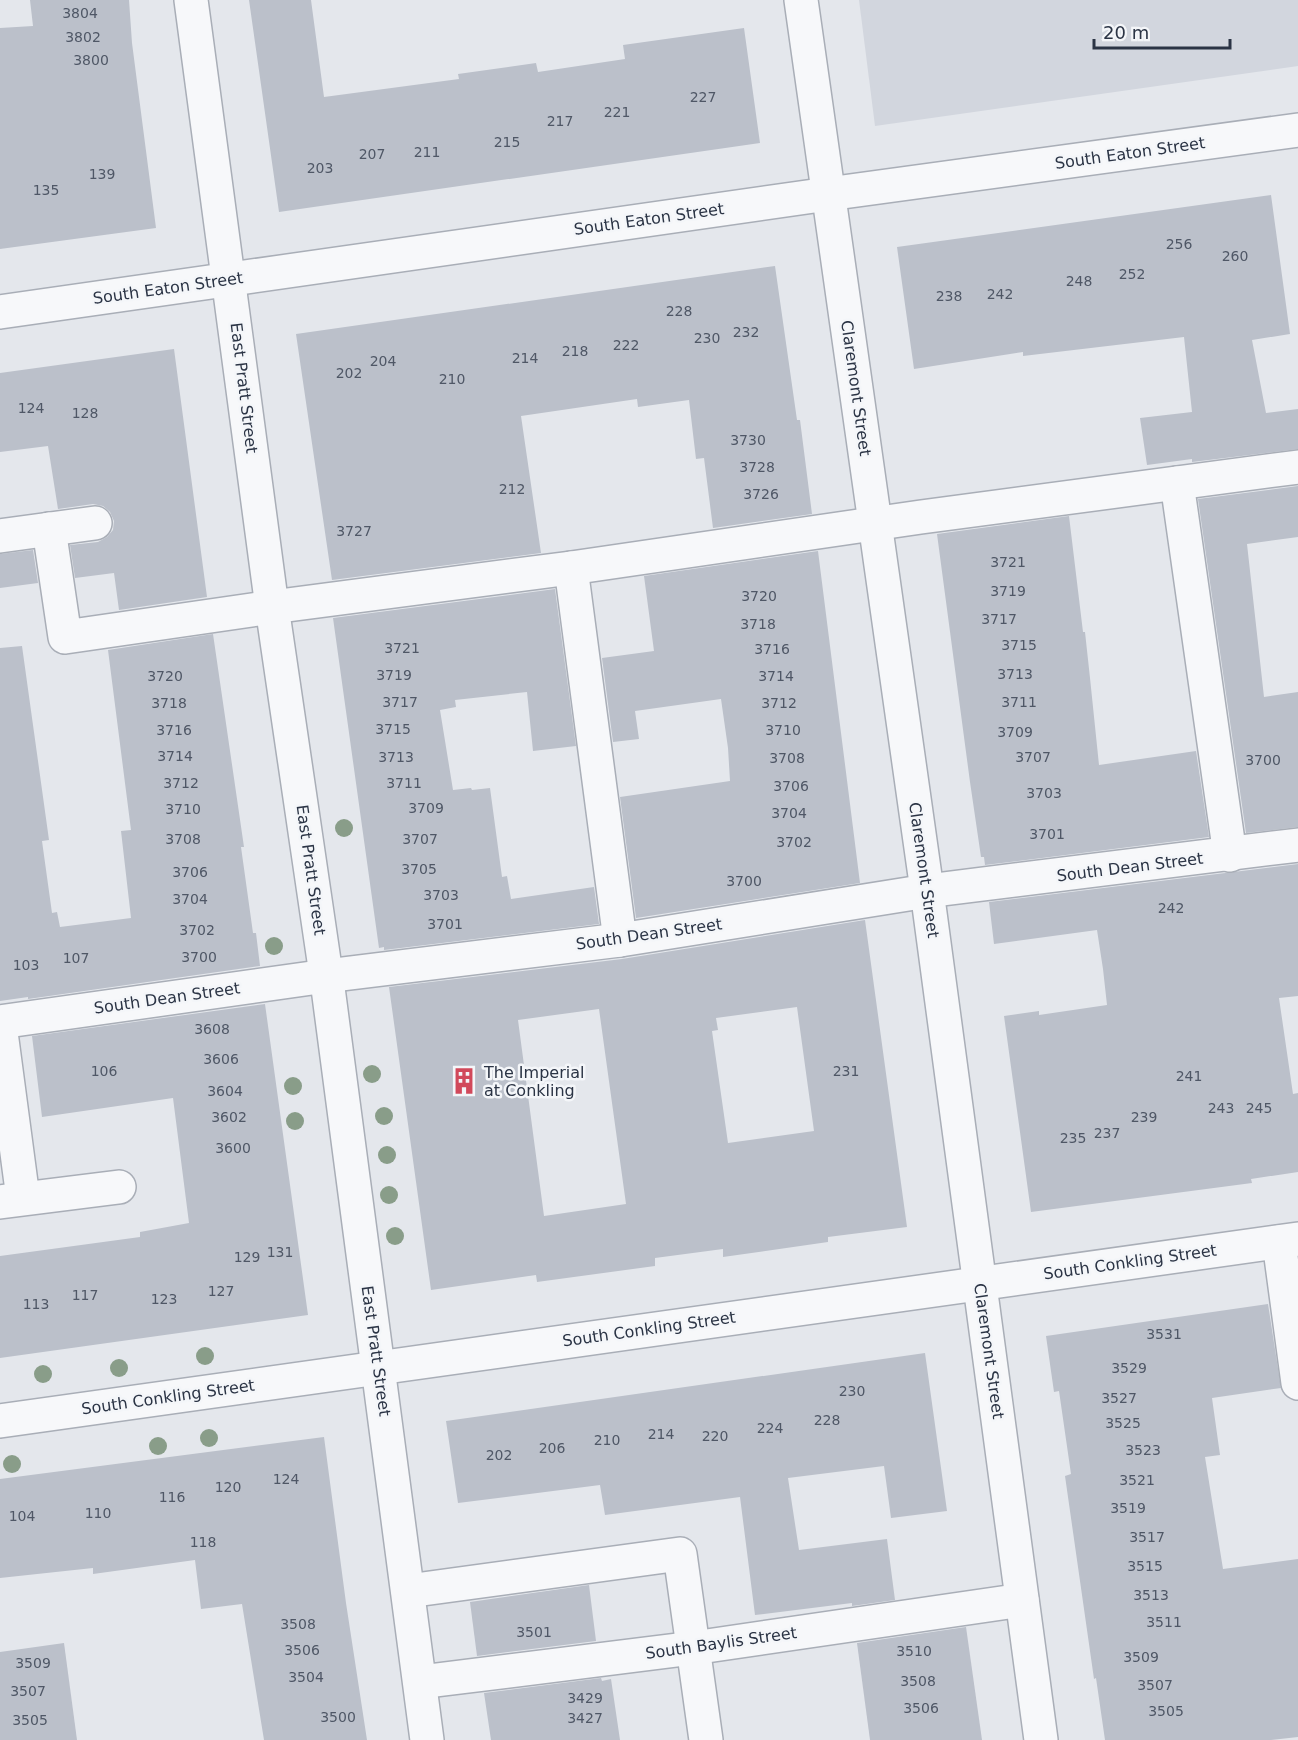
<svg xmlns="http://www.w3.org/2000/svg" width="1298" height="1740" viewBox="0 0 1298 1740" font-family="'DejaVu Sans',sans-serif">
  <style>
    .built { fill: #d2d6de }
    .building { fill: #bbc0ca; fill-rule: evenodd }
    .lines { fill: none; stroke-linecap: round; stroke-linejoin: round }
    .minor-casing { stroke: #a9aeb7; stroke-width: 36 }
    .minor { stroke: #f7f8fa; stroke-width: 33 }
    .tree { fill: #899d89 }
    .labels { text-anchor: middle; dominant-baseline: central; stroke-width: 5; stroke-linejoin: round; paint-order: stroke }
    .number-label { font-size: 14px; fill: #4f5766 }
    .street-label { font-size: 16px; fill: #2b3445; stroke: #f4f6f9 }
    .poi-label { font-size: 16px; fill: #2b3445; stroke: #f4f6f9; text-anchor: start }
  </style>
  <rect width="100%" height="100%" fill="#e4e7ec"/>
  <!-- built -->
  <polygon class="built" points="859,0 1298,0 1298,66 875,126"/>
  <!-- building -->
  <g class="building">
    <polygon points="30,0 129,0 132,43 156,228 0,249 0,28 33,26"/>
    <polygon points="249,0 311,0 324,97 459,79 458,74 536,63 538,72 625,59 623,45 744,28 760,143 279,212"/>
    <polygon points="1271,195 1290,334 1252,340 1266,413 1298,409 1298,449 1192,462 1192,459 1147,465 1140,418 1192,412 1184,337 1023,356 1023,352 914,369 897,247"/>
    <polygon points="775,266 797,420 800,420 812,514 713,528 704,458 696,459 689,400 638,407 637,399 521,416 541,553 332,580 296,334"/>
    <polygon points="174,349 207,597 119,610 114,573 75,578 70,545 98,542 107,537 113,530 114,521 110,512 103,506 93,504 58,509 48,446 0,452 0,373"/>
    <polygon points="1298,486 1298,537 1247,544 1264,697 1298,692 1298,827 1246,833 1198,499"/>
    <polygon points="1069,516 1083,632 1085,632 1090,678 1099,765 1196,751 1209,837 985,865 984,857 981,857 970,782 937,534"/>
    <polygon points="33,550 38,583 0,588 0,554"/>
    <polygon points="818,551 860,883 636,918 620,797 730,781 728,748 721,699 635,711 639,739 613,742 602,658 654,651 644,576"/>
    <polygon points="555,589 576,746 533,751 527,692 455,700 456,707 440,710 453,790 471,788 472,790 490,788 502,877 507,876 511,899 594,887 599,924 384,950 384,947 379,948 333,618"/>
    <polygon points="213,634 244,847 241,847 253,933 256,933 260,966 28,999 28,997 0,1001 0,648 22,646 49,840 42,841 52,913 57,912 60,927 131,918 121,831 131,830 108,650"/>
    <polygon points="1298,864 1298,996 1279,998 1293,1094 1298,1093 1298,1172 1251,1179 1252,1183 1031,1212 1004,1016 1039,1011 1039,1015 1107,1005 1103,969 1097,930 994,944 989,902"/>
    <path d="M865 920 907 1227 828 1237V1242L723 1257V1249L655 1258V1266L537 1282 536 1275 431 1290 389 987 622 959ZM797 1007 814 1131 728 1143 712 1031 718 1030 716 1018ZM599 1009 626 1204 544 1216 518 1020Z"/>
    <polygon points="265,1004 308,1315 0,1358 0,1256 140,1237 140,1232 189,1223 173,1098 42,1117 32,1036"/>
    <polygon points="1268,1304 1281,1388 1212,1398 1220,1455 1205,1457 1223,1569 1298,1559 1298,1737 1271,1740 1105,1740 1096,1678 1094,1679 1065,1476 1071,1474 1059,1391 1054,1392 1046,1336"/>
    <polygon points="925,1353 947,1511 891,1518 884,1466 788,1478 799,1550 887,1539 895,1600 852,1606 852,1603 755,1615 740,1497 605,1515 600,1485 458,1503 446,1421"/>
    <polygon points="324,1437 346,1603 367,1740 264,1740 242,1604 201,1609 195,1560 93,1574 93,1568 0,1578 0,1479"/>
    <polygon points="589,1585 596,1641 477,1656 470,1602"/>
    <polygon points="966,1627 982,1740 870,1740 857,1643"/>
    <polygon points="64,1643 77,1740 0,1740 0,1652"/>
    <polygon points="601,1678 602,1681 611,1679 620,1740 491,1740 484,1693"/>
  </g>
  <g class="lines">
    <defs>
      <g id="minor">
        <polyline points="191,0 272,607 328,988 427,1740"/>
        <polyline points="801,0 925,876 1041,1740"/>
        <polyline points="0,312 828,194 1298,130"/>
        <polyline points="1177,483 1230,855"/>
        <polyline points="49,529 65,637 272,607 571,568 921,517 1298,467"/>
        <polyline points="0,536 95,523"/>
        <polyline points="571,568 620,940"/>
        <polyline points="0,1022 326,976 620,940 927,891 1298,845"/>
        <polyline points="0,1025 23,1198"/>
        <polyline points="0,1202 119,1187"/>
        <polyline points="1279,1242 1298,1383"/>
        <polyline points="0,1421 1298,1239"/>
        <polyline points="408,1591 680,1554 706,1740"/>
        <polyline points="420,1682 693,1648 1022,1600"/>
      </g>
    </defs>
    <!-- minor casing -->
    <use href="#minor" class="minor-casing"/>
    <!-- minor -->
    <use href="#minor" class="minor"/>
  </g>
  <!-- trees -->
  <g class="tree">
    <circle cx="344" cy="828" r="9"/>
    <circle cx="274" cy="946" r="9"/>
    <circle cx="372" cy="1074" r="9"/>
    <circle cx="293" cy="1086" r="9"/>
    <circle cx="384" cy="1116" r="9"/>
    <circle cx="295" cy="1121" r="9"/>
    <circle cx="387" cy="1155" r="9"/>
    <circle cx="389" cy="1195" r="9"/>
    <circle cx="395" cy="1236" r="9"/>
    <circle cx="205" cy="1356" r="9"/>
    <circle cx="119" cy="1368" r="9"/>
    <circle cx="43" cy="1374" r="9"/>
    <circle cx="209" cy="1438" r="9"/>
    <circle cx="158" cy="1446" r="9"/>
    <circle cx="12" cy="1464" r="9"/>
  </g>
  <!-- icons -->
  <defs>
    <symbol id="building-bare" viewBox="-9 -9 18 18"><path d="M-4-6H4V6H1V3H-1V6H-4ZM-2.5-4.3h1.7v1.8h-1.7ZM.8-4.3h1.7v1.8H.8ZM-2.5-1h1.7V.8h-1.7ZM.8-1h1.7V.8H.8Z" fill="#d1495b" stroke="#f4f6f9" stroke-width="2.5" paint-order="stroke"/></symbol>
  </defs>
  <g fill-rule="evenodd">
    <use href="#building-bare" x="445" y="1062" width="38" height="38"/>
  </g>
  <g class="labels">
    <!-- number labels -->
    <g class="number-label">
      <text x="80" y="13">3804</text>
      <text x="83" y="37">3802</text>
      <text x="91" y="60">3800</text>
      <text x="703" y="97">227</text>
      <text x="617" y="112">221</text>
      <text x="560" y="121">217</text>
      <text x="507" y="142">215</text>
      <text x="427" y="152">211</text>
      <text x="372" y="154">207</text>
      <text x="320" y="168">203</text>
      <text x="102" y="174">139</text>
      <text x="46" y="190">135</text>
      <text x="1179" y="244">256</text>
      <text x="1235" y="256">260</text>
      <text x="1132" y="274">252</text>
      <text x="1079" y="281">248</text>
      <text x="1000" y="294">242</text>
      <text x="949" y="296">238</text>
      <text x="679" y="311">228</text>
      <text x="746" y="332">232</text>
      <text x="707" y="338">230</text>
      <text x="626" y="345">222</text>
      <text x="575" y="351">218</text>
      <text x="525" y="358">214</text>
      <text x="383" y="361">204</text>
      <text x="349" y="373">202</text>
      <text x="452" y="379">210</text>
      <text x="31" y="408">124</text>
      <text x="85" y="413">128</text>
      <text x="748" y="440">3730</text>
      <text x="757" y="467">3728</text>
      <text x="512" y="489">212</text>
      <text x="761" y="494">3726</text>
      <text x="354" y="531">3727</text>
      <text x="1008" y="562">3721</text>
      <text x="1008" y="591">3719</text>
      <text x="759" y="596">3720</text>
      <text x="999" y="619">3717</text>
      <text x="758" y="624">3718</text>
      <text x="1019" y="645">3715</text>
      <text x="402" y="648">3721</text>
      <text x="772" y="649">3716</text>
      <text x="1015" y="674">3713</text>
      <text x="394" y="675">3719</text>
      <text x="165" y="676">3720</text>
      <text x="776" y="676">3714</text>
      <text x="400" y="702">3717</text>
      <text x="1019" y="702">3711</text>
      <text x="169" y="703">3718</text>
      <text x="779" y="703">3712</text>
      <text x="393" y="729">3715</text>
      <text x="174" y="730">3716</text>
      <text x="783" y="730">3710</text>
      <text x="1015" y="732">3709</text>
      <text x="175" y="756">3714</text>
      <text x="396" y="757">3713</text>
      <text x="1033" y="757">3707</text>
      <text x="787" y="758">3708</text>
      <text x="1263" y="760">3700</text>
      <text x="181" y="783">3712</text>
      <text x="404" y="783">3711</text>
      <text x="791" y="786">3706</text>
      <text x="1044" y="793">3703</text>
      <text x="426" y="808">3709</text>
      <text x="183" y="809">3710</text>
      <text x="789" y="813">3704</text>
      <text x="1047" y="834">3701</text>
      <text x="183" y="839">3708</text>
      <text x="420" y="839">3707</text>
      <text x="794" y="842">3702</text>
      <text x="419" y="869">3705</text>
      <text x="190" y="872">3706</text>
      <text x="744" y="881">3700</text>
      <text x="441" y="895">3703</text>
      <text x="190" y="899">3704</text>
      <text x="1171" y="908">242</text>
      <text x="445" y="924">3701</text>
      <text x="197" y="930">3702</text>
      <text x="199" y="957">3700</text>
      <text x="76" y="958">107</text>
      <text x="26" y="965">103</text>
      <text x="212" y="1029">3608</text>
      <text x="221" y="1059">3606</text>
      <text x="104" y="1071">106</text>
      <text x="846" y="1071">231</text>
      <text x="1189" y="1076">241</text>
      <text x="225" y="1091">3604</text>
      <text x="1221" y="1108">243</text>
      <text x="1259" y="1108">245</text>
      <text x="229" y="1117">3602</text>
      <text x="1144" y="1117">239</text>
      <text x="1107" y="1133">237</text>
      <text x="1073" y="1138">235</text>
      <text x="233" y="1148">3600</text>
      <text x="280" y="1252">131</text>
      <text x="247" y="1257">129</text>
      <text x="221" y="1291">127</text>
      <text x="85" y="1295">117</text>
      <text x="164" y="1299">123</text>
      <text x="36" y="1304">113</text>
      <text x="1164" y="1334">3531</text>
      <text x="1129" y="1368">3529</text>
      <text x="852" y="1391">230</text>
      <text x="1119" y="1398">3527</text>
      <text x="827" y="1420">228</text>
      <text x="1123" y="1423">3525</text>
      <text x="770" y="1428">224</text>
      <text x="661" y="1434">214</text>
      <text x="715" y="1436">220</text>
      <text x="607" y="1440">210</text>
      <text x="552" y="1448">206</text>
      <text x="1143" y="1450">3523</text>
      <text x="499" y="1455">202</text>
      <text x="286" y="1479">124</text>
      <text x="1137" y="1480">3521</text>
      <text x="228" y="1487">120</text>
      <text x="172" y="1497">116</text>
      <text x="1128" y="1508">3519</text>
      <text x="98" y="1513">110</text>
      <text x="22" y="1516">104</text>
      <text x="1147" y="1537">3517</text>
      <text x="203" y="1542">118</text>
      <text x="1145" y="1566">3515</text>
      <text x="1151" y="1595">3513</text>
      <text x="1164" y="1622">3511</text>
      <text x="298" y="1624">3508</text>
      <text x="534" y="1632">3501</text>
      <text x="302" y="1650">3506</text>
      <text x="914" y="1651">3510</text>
      <text x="1141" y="1657">3509</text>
      <text x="33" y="1663">3509</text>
      <text x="306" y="1677">3504</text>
      <text x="918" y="1681">3508</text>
      <text x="1155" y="1685">3507</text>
      <text x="28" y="1691">3507</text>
      <text x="585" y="1698">3429</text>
      <text x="921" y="1708">3506</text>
      <text x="1166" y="1711">3505</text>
      <text x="338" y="1717">3500</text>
      <text x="585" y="1718">3427</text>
      <text x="30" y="1720">3505</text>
    </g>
    <!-- street labels -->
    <g class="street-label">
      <text transform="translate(1130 153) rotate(-8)">South Eaton Street</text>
      <text transform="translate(649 219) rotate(-8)">South Eaton Street</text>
      <text transform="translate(168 288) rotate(-8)">South Eaton Street</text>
      <text transform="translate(244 388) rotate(83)">East Pratt Street</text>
      <text transform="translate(856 388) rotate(82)">Claremont Street</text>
      <text transform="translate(1130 867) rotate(-7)">South Dean Street</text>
      <text transform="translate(311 870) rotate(82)">East Pratt Street</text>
      <text transform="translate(924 870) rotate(82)">Claremont Street</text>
      <text transform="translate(649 934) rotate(-8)">South Dean Street</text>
      <text transform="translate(167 998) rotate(-8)">South Dean Street</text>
      <text transform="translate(1130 1262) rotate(-8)">South Conkling Street</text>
      <text transform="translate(649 1329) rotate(-8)">South Conkling Street</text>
      <text transform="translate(376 1351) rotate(82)">East Pratt Street</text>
      <text transform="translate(989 1351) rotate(82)">Claremont Street</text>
      <text transform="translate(168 1397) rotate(-8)">South Conkling Street</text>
      <text transform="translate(721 1643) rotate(-8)">South Baylis Street</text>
    </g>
    <!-- poi labels -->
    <g class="poi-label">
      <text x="484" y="1072">The Imperial<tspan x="484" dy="18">at Conkling</tspan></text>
    </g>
  </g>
  <!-- scale -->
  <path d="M1094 39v9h136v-9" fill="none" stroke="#2b3445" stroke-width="3"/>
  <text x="1103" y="39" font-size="18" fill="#2b3445" stroke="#f4f6f9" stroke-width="4.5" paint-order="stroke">20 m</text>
</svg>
